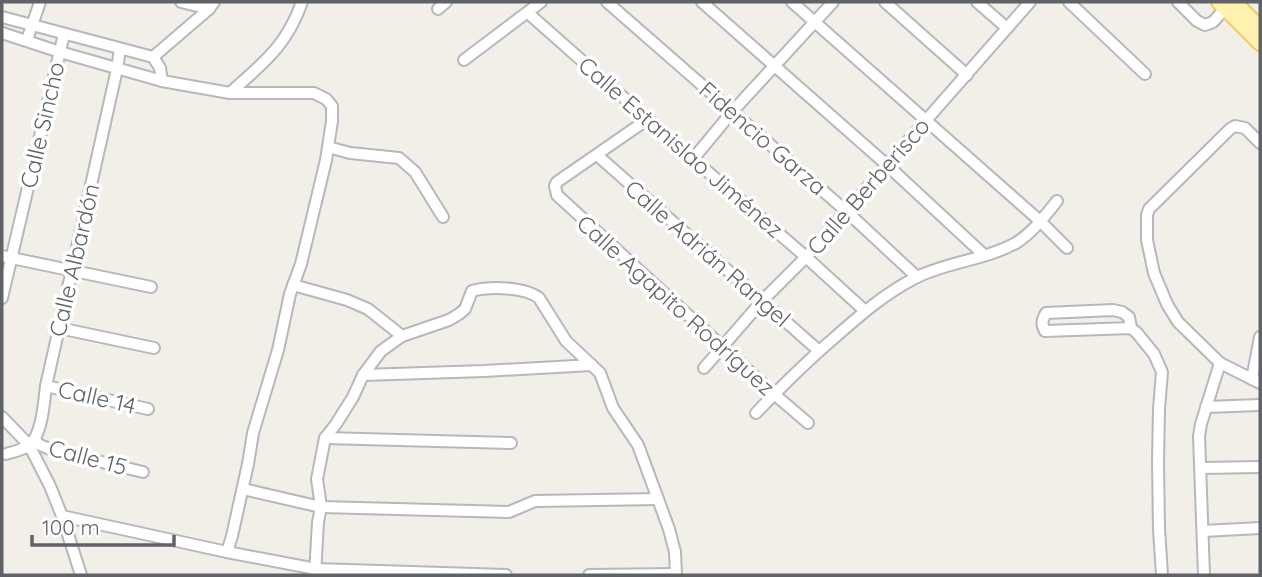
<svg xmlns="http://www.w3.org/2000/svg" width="1262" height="577" viewBox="0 0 1262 577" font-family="Quicksand,sans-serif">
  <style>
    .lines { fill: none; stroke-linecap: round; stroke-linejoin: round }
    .minor-casing { stroke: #b5b8bc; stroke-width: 14 }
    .major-casing { stroke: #f2c960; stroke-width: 18 }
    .minor { stroke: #fff; stroke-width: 10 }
    .major { stroke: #fff2af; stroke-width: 14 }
    .labels { text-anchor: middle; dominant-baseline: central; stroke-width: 7; stroke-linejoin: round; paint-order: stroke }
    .street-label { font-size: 23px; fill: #5f6368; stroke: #fff }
  </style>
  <rect width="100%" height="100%" fill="#f1efe8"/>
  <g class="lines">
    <defs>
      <g id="minor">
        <polyline points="181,2 209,9"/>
        <polyline points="607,2 846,211 917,277"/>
        <polyline points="702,2 887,165 984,255"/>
        <polyline points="792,2 1040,221 1067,248"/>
        <polyline points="885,2 967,75"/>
        <polyline points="977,2 1007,28"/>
        <polyline points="1069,2 1145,74"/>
        <polyline points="1178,2 1197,21 1205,25 1213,22 1229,4"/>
        <polyline points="438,9 446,2"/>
        <polyline points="528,13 693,159 806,257 864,310"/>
        <polyline points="2,17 153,57 160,68 162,81"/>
        <polyline points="2,33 60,52 162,81 230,93 314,93 326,99 332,106 332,121 326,160 301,264 290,294 278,350 253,433 248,464 232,536 227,552"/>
        <polyline points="27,40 40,2"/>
        <polyline points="153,57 209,9 214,2"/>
        <polyline points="464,60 541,2"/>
        <path d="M230 93C264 62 286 47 302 2"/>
        <polyline points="648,119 557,182 555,186 557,195 774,394 808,423"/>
        <polyline points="1260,143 1245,128 1235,126 1230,129 1149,209 1147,215 1147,240 1154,273 1167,304 1178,322 1220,363 1260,383"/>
        <polyline points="328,147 350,153 399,158 415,172 443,217"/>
        <polyline points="597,155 819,351"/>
        <polyline points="693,159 732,112 833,2"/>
        <polyline points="2,256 151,287"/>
        <polyline points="293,285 347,300 368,309 402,336"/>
        <polyline points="2,298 64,34"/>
        <polyline points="59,328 154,348"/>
        <path d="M1131 328 1045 331C1041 324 1042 320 1046 313L1113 310 1122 312 1129 317 1131 328 1137 333 1154 354 1162 372 1159 409 1158 462 1159 529 1162 575"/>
        <polyline points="704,368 762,301 806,257 1030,2"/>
        <polyline points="363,375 484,371 592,365"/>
        <polyline points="1252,379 1260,337"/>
        <polyline points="46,386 148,409"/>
        <polyline points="1206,407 1260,405"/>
        <path d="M756 413C781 387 806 362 833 339 859 316 884 294 915 278 946 262 985 260 1016 243 1032 233 1045 216 1057 201"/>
        <polyline points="2,417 29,445 50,486 62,516 81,575"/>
        <polyline points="325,438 511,443"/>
        <polyline points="34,440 40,445 52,450 143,472"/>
        <path d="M6 454C13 452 22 450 28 446 42 437 44 402 46 386L117 69 120 49"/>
        <polyline points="1200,468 1260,467"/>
        <polyline points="243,489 321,507 509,512 535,501 658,499"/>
        <polyline points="62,516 227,552 316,569 506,575"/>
        <polyline points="1203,531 1260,528"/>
        <path d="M315 575 318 522 321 507 317 479 325 438 336 424 353 397 363 375 381 351 402 336 449 320 459 314 465 309 472 291C490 286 525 287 539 298L566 341 600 373 613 408 638 445 669 529 675 552 676 575"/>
        <polyline points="589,575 676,574"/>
        <polyline points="1204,575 1199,436 1201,424 1220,363"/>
      </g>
      <g id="major">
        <polyline points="1219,2 1260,43"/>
        <polyline points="1234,2 1260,28"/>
      </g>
    </defs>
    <!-- minor casing -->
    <use href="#minor" class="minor-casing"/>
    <!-- major casing -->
    <use href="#major" class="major-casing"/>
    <!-- minor -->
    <use href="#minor" class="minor"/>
    <!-- major -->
    <use href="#major" class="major"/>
  </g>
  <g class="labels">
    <!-- street labels -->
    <g class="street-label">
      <text transform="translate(42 125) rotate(-77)">Calle Sincho</text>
      <text transform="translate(763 138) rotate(41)">Fidencio Garza</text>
      <text transform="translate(681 147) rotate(41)">Calle Estanislao Jiménez</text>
      <text transform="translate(868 186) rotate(-49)">Calle Berberisco</text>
      <text transform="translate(708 253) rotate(41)">Calle Adrián Rangel</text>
      <text transform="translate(74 260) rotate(-77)">Calle Albardón</text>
      <text transform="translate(676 305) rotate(42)">Calle Agapito Rodríguez</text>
      <text transform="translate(97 397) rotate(13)">Calle 14</text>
      <text transform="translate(88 457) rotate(15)">Calle 15</text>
    </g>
  </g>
  <!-- border -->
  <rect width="1262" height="577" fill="none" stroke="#5f6368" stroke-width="7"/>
  <!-- scale -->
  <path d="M32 535v10h142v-10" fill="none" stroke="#5f6368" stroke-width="3.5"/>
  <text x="42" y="535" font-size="21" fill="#5f6368" stroke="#ffffff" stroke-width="5" paint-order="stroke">100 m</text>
</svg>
